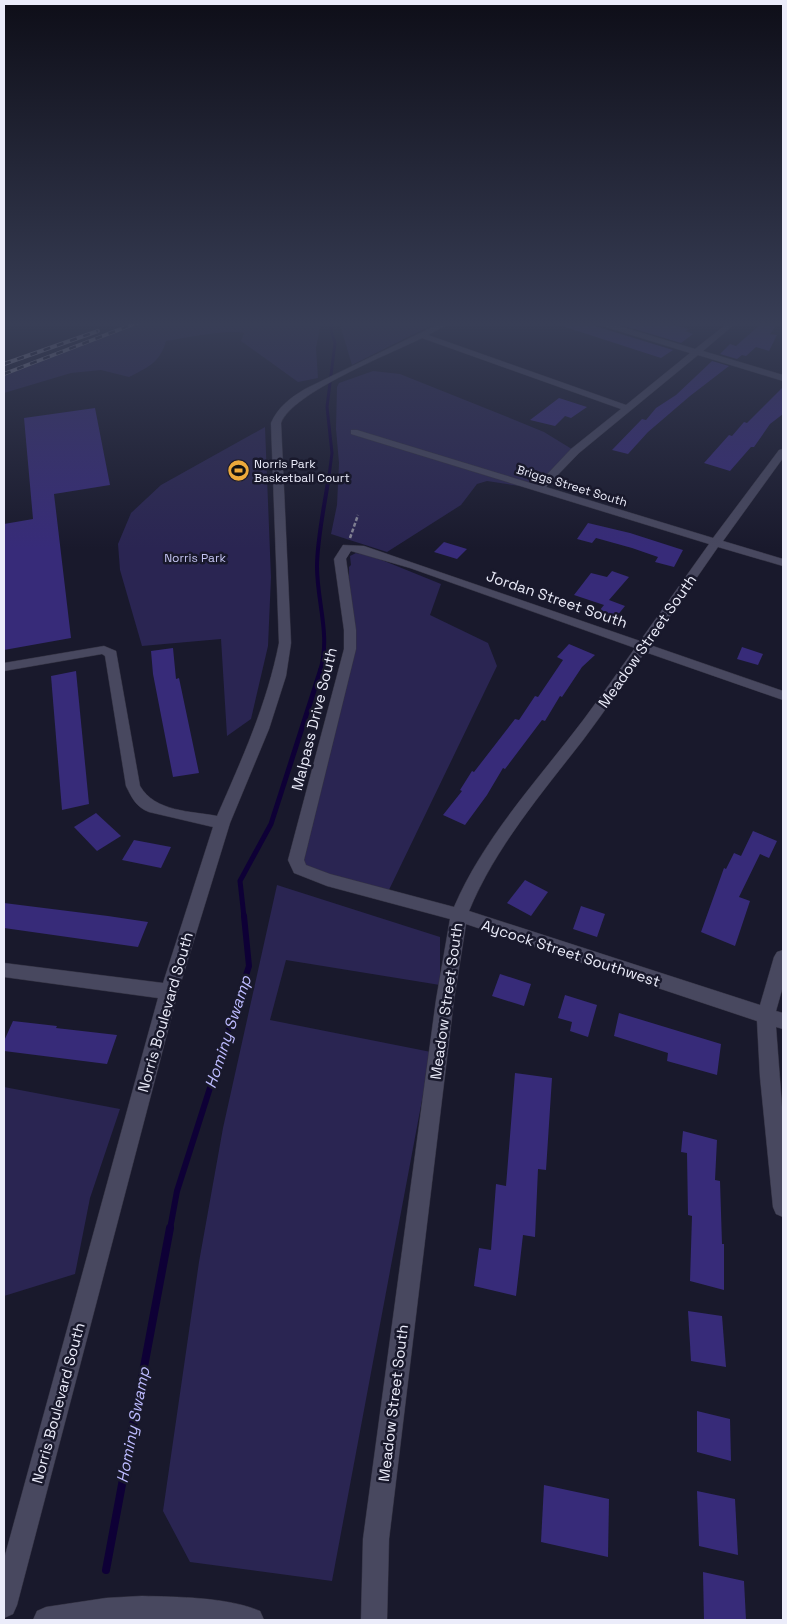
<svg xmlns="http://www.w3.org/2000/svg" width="787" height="1624" viewBox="0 0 787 1624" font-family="'Space Grotesk',sans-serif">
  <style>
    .green { fill: #2a2552 }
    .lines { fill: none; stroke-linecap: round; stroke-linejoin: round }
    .stream-far4 { stroke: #0e0036; stroke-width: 3 }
    .stream-far3 { stroke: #0e0036; stroke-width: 4 }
    .stream-far2 { stroke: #0e0036; stroke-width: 5 }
    .stream-far1 { stroke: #0e0036; stroke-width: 6 }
    .stream { stroke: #0e0036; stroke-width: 8 }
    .building { fill: #372b79 }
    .minor-casing { stroke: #333242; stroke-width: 1 }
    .path { stroke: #858596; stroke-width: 2.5; stroke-dasharray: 4 2; stroke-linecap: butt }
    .minor { fill: #48485f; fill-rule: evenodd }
    .rail-casing { stroke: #9494a4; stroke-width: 4 }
    .rail { stroke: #19192c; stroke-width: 2.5; stroke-dasharray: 7; stroke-linecap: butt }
    .labels { text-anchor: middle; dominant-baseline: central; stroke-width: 5; stroke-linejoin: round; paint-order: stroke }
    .far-poi-label { font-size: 12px; fill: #ebecfa; stroke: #19192c; text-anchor: start }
    .far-street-label { font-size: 12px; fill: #ebecfa; stroke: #19192c }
    .far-park-label { font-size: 12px; fill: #c4c4f1; stroke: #19192c }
    .street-label { font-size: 15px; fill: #ebecfa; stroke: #19192c }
    .water-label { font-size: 16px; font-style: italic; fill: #bdbbff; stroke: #19192c }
  </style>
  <rect width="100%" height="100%" fill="#19192c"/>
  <!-- green -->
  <g class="green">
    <path d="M139 322H321L316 348 318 378 298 382 241 341 244 333C229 329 185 338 166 341 160 362 149 367 129 377L101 370 71 373 4 393V376Z"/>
    <polygon points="345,322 438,322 352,365 341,328"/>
    <polygon points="373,371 400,374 495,412 544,432 575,451 539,489 487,481 477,484 461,505 387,552 331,534 337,505 339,463 336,429 337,387 339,383"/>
    <polygon points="265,427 271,577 268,646 251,719 227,736 221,639 142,646 120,570 118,544 131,513 161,485"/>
    <polygon points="356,553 372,556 441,584 430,615 488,643 497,666 386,896 306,873 300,838 350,644 349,567 351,565 350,556"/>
    <polygon points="277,885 440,937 440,985 286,960 270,1020 431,1052 332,1581 190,1562 163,1511 199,1262 223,1128"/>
    <polygon points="4,1087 120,1109 90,1198 75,1274 4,1296"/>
  </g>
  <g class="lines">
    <!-- stream-far4 -->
    <polyline class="stream-far4" points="329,476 332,453 327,407 335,343 331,330 332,322"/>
    <!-- stream-far3 -->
    <path class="stream-far3" d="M320 671C331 636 317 602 317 567 317 538 325 504 329 475"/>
    <!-- stream-far2 -->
    <polyline class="stream-far2" points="244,917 240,881 271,824 321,669"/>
    <!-- stream-far1 -->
    <polyline class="stream-far1" points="170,1229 177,1191 249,966 244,916"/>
    <!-- stream -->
    <polyline class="stream" points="106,1570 170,1228"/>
  </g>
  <!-- building -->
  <g class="building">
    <polygon points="557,322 593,322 595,326 673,350 661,358 556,324"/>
    <polygon points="611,322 663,322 689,329 685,331 693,334 681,343"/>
    <polygon points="763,322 779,322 770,334 777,335 769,351 756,347 746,356 742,355 737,359 720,354 730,344 736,346"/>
    <polygon points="712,361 729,366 690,396 648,432 628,454 612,450 642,419 646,420 656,408 676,395"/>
    <polygon points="783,387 783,414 770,424 754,447 751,447 730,471 704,463 729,435 732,436 744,422 747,423"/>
    <polygon points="559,398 587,407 571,418 565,416 555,426 530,420"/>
    <polygon points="95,408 110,485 54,494 71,638 4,650 4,524 33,519 24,418"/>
    <polygon points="588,523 630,533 683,550 674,567 655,562 658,557 632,548 596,538 592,543 577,539"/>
    <polygon points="444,542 467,549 457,559 434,552"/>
    <polygon points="612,571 629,577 609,600 625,606 612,622 595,616 604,605 574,595 591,573 607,577"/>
    <polygon points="569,644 595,655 582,667 562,697 560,696 545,721 542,720 505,769 503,768 487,795 465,825 443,815 462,791 460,790 472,771 474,772 515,719 519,720 535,696 538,697 563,660 557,657"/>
    <polygon points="742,647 763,654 758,665 737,659"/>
    <polygon points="173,648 176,679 179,678 199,773 173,777 153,674 151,651"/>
    <polygon points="76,671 89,804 62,810 51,676"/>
    <polygon points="96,813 121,836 97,851 74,827"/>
    <polygon points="753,831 777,841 769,858 760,854 739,897 750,901 735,946 701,932 724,868 726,869 734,853 741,856"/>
    <polygon points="134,840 171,847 161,868 122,860"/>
    <polygon points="525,880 548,892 531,916 507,903"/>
    <polygon points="4,903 108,916 148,922 138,947 4,928"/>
    <polygon points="581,906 605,914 597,937 573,929"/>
    <polygon points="500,974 531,984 524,1006 492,996"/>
    <polygon points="565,995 597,1005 588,1037 570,1031 572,1022 558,1018"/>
    <polygon points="619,1013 721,1044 717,1075 667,1061 668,1053 614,1036"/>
    <polygon points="13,1021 57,1026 56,1028 117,1035 107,1064 4,1051 4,1041"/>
    <polygon points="515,1073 552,1078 546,1170 538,1169 535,1237 523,1235 516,1296 474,1286 479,1248 491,1250 496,1184 506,1186"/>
    <polygon points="683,1131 717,1140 715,1180 720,1181 722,1244 724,1244 724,1290 690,1281 692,1216 688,1215 687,1153 681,1152"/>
    <polygon points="688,1311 722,1316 726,1367 691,1361"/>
    <polygon points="697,1411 730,1419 731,1461 697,1452"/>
    <polygon points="544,1485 609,1499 608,1557 541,1542"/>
    <polygon points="697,1491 735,1499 738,1555 699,1546"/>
    <polygon points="703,1572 744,1581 746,1620 704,1620"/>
  </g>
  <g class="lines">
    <defs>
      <g id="minor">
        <path d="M443 322H452L428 335 626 405 690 353 596 324 595 322H606L695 349 729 322H737L703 351 783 375V381L698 355 579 453 546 487 713 538 779 450 783 449V458L723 541 783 559V566L718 547 650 645 783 691V700L645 652C625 681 605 711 583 740 541 794 495 848 469 911L760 1005 774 957 777 952 783 950V986L776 1011 783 1013V1029L776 1027 783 1120V1217L776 1214 773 1207 760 1077 757 1021 466 924 454 1000 389 1539 387 1620H361L363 1539 436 1000 450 919 327 886 294 873 288 860 344 649V630L334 559 343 545 364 546 640 641 709 544 351 434V430H357L537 485 571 449 621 409 422 338C390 354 293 392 281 423L291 643 286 676 269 729 230 823 178 992 17 1605 13 1614 4 1618V1559L158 998 4 977V963L163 983 213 827 149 812C136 807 132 798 126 786L105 656 102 654 4 671V663L104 646 116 651 140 786C155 812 191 811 217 816 242 759 267 704 279 643L271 423C278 407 290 398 305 389ZM351 551 410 568 635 648C618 672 601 696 584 719 538 780 484 837 454 907L330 874 306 865 304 860 356 649V630L346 559Z"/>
        <path d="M142 1596C178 1597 227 1597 260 1611L264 1620H33L37 1611 46 1607 106 1598Z"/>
      </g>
    </defs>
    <!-- minor casing -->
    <use href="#minor" class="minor-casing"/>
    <!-- path -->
    <polyline class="path" points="350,538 358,515"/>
    <!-- minor -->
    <use href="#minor" class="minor"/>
    <defs>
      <g id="rail">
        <polyline points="4,364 98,331"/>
        <polyline points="4,374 139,322"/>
      </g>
    </defs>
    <!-- rail casing -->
    <use href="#rail" class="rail-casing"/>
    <!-- rail -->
    <use href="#rail" class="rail"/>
  </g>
  <!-- sky -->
  <linearGradient id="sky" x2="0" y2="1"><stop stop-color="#0e0e18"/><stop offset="0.59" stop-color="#383e56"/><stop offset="1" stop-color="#383e56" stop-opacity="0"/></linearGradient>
  <rect width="787" height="549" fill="url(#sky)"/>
  <!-- icons -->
  <defs>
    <symbol id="stadium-disc" viewBox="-11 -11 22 22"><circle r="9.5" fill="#eca93b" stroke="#19192c"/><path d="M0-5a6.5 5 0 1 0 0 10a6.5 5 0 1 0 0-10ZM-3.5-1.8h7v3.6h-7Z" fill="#111"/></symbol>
  </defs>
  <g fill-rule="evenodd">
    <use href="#stadium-disc" x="226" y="458" width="25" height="25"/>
  </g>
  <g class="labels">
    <!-- far-poi labels -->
    <g class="far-poi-label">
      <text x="254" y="464">Norris Park<tspan x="254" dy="14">Basketball Court</tspan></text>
    </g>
    <!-- far-street labels -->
    <g class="far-street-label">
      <text transform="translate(572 486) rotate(17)">Briggs Street South</text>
    </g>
    <!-- far-park labels -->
    <g class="far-park-label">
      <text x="195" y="558">Norris Park</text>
    </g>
    <!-- street labels -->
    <g class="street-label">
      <text transform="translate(557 599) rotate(19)">Jordan Street South</text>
      <text transform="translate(647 641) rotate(-55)">Meadow Street South</text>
      <text transform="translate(314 719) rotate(-76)">Malpass Drive South</text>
      <text transform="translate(571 953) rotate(18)">Aycock Street Southwest</text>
      <text transform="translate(446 1001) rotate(-82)">Meadow Street South</text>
      <text transform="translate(165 1012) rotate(-74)">Norris Boulevard South</text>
      <text transform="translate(58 1403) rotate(-75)">Norris Boulevard South</text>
      <text transform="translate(393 1403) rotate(-83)">Meadow Street South</text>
    </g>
    <!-- water labels -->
    <g class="water-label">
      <text transform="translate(228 1032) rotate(-72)">Hominy Swamp</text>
      <text transform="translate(133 1425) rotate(-79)">Hominy Swamp</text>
    </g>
  </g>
  <!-- border -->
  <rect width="787" height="1624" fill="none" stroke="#ebecfa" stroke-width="10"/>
</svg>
